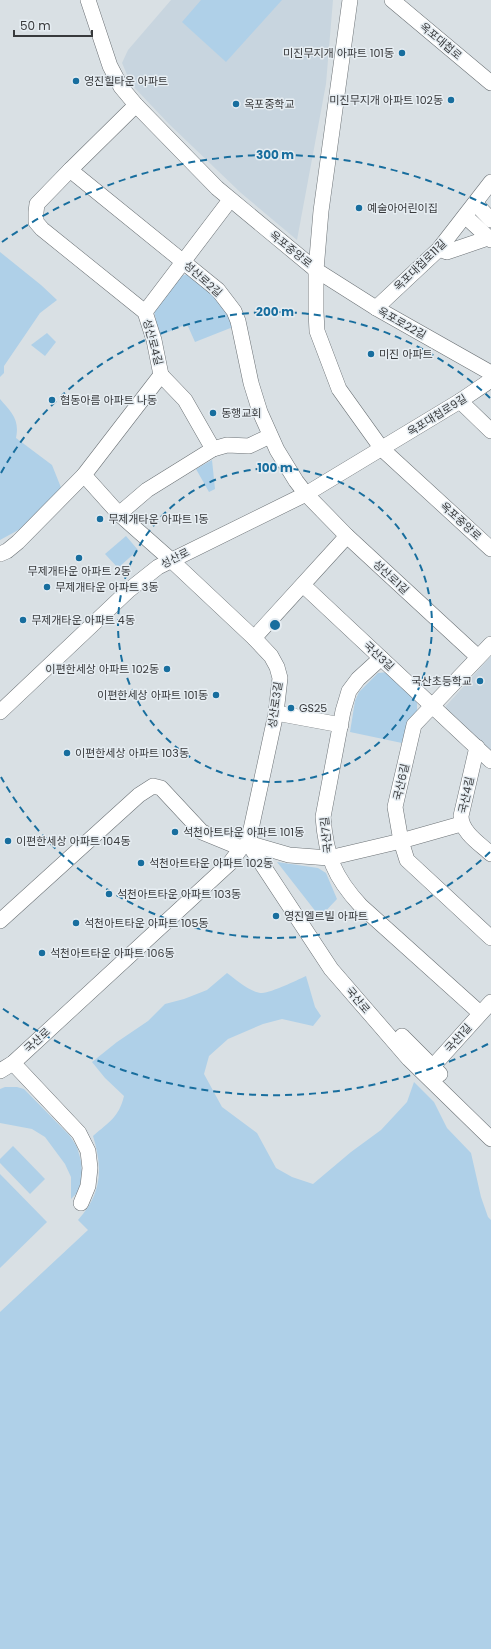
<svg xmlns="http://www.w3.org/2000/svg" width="491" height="1649" viewBox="0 0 491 1649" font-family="Poppins,'Noto Sans KR',sans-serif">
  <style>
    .built { fill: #c8d5df }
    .green { fill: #afd0e8 }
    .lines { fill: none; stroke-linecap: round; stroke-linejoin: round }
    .minor-casing { stroke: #6c7276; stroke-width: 16 }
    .minor { stroke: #fff; stroke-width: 15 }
    .ring { fill: none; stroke: #186e9e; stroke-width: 2; stroke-dasharray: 7 5 }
    .poi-dot { fill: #186e9e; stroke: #e6edf2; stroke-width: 1.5 }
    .labels { text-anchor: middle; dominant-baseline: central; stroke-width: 3; stroke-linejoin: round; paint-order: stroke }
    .street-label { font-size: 11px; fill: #383a3c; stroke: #e6edf2 }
    .poi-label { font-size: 11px; fill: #383a3c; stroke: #e6edf2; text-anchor: start }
    .centre { fill: #186e9e; stroke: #e6edf2; stroke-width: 2 }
    .ring-label { font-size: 12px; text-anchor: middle; font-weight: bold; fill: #186e9e; stroke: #e6edf2; stroke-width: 3; stroke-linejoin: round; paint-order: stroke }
  </style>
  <rect width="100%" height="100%" fill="#d9e0e4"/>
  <!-- built -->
  <g class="built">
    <polygon points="171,0 333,0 326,84 297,240 241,193 169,124 131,84 122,63 128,50"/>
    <polygon points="491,656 491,756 446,714 446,706"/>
  </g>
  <!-- green -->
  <g class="green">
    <polygon points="201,0 282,0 226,62 182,22"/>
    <polygon points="0,252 41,285 57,300 40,313 4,366 4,373 0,377"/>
    <path d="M188 274C211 291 222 300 233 327L195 342 187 324 159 336 154 311 178 277Z"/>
    <polygon points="47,333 56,342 45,356 31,345"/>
    <path d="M0 399C11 412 20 419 16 438L52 465 62 490 22 528 0 540Z"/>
    <polygon points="212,460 215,489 209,492 196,469"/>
    <polygon points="126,536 138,550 118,568 105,554"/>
    <polygon points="388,672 417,701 417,711 408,722 402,743 350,732 355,701 359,692 378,673"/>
    <polygon points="277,862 318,868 326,873 337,899 320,917"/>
    <path d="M227 973C235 979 251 993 262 993 273 992 295 981 306 976L315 1007 321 1016 313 1026 282 1019 263 1024 228 1039 209 1056 204 1074 222 1107 257 1133 276 1168 292 1177 313 1184 351 1152 381 1130 407 1102 414 1082 434 1102 447 1128 471 1153 481 1197 488 1217 491 1220V1649H0V1312L88 1230 78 1220C102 1193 103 1169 93 1136 109 1122 119 1117 124 1096L105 1078 92 1062 117 1042 148 1021 165 1004 184 999 207 990Z"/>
    <polygon points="5,1087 17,1087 24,1089 70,1136 77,1147 81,1161 82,1174 79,1191 71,1199 71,1177 65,1164 45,1137 32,1129 0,1123 0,1089"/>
    <polygon points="13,1146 45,1179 30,1194 0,1163 0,1159"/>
    <polygon points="0,1174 47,1222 0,1268"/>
  </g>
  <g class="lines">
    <defs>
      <g id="minor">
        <polyline points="88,0 110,66 121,87 136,105 217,188 316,270 376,308 491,373"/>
        <polyline points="350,0 321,211 316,270 316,312 317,331 339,389 382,449 491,549"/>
        <polyline points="392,0 491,83"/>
        <polyline points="136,105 70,170 37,204 36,212 36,222 42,229 145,312 154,340 161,375 84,475 119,514 171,560 254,638 271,656 277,667 280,678 276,713 248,843"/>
        <polyline points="70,170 218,290 234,311 238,321 251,383 260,412 277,450 296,481 306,494 347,536 478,657"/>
        <polyline points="475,203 491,220"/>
        <polyline points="465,216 491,240"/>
        <polyline points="439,249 447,252 488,238"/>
        <polyline points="376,308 439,249 491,182"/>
        <polyline points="145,312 230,200"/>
        <polyline points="161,375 185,400 213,449"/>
        <polyline points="460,401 491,431"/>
        <polyline points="119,514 147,490 213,449 227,445 249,446 270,436"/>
        <polyline points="0,554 7,551 18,542 84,475"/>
        <polyline points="303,585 491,761"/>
        <polyline points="254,638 347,536"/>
        <polyline points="491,644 414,725 395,807 401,841 407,860 491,938"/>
        <path d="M381 658 358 679 349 691 343 711 323 817C326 856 334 877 361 906L480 1013"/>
        <polyline points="0,712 129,590 158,567 306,494 460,401 491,380"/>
        <polyline points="276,713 341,725"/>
        <path d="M477 747 461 816C461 832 480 844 491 854"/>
        <polyline points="248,843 331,969 409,1059 491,1139"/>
        <polyline points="248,843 289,855 329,858 401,841 461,824"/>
        <polyline points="0,921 139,795 153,786 161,788 202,832 241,848"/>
        <polyline points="402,1036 440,1074"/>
        <polyline points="13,1063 79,1133 88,1151 90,1168 88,1186 81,1203"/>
        <polyline points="0,1071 13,1063 230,863 241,848 248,843"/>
        <polyline points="426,1074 491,1002"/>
      </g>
    </defs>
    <!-- minor casing -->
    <use href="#minor" class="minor-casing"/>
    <!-- minor -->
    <use href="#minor" class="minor"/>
  </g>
  <!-- distance rings -->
  <g class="ring">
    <circle cx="275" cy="625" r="157"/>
    <path d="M490 852A313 313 0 0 1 1 777M1 473A313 313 0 0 1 490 398"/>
    <path d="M488 1044A470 470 0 0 1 2 1008M2 242A470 470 0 0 1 488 206"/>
  </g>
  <!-- markers -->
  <g class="poi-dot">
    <circle cx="402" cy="53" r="4"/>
    <circle cx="76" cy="81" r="4"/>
    <circle cx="451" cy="100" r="4"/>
    <circle cx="236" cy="104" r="4"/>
    <circle cx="359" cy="208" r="4"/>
    <circle cx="371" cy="354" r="4"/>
    <circle cx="52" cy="400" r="4"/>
    <circle cx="213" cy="413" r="4"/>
    <circle cx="100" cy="519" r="4"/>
    <circle cx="79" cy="558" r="4"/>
    <circle cx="47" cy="587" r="4"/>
    <circle cx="23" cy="620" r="4"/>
    <circle cx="167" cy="669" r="4"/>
    <circle cx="480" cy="681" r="4"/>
    <circle cx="216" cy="695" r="4"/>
    <circle cx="291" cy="708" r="4"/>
    <circle cx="67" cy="753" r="4"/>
    <circle cx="175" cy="832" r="4"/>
    <circle cx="8" cy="841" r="4"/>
    <circle cx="141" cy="863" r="4"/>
    <circle cx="109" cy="894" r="4"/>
    <circle cx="276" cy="916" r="4"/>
    <circle cx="76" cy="923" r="4"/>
    <circle cx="42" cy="953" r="4"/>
  </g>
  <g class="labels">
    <!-- street labels -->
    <g class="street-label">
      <text transform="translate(441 41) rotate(40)">옥포대첩로</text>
      <text transform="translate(291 249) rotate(39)">옥포중앙로</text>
      <text transform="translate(420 265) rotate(-44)">옥포대첩로11길</text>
      <text transform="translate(203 279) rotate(42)">성산로2길</text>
      <text transform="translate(402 323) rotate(29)">옥포로22길</text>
      <text transform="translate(153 342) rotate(75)">성산로4길</text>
      <text transform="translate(437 415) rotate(-32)">옥포대첩로9길</text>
      <text transform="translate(461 521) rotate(42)">옥포중앙로</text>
      <text transform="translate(175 558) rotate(-27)">성산로</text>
      <text transform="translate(391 577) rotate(43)">성산로1길</text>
      <text transform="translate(379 656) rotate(43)">국산3길</text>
      <text transform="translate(275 705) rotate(-82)">성산로3길</text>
      <text transform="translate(401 782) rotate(-77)">국산6길</text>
      <text transform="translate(466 795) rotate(-78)">국산4길</text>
      <text transform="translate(326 835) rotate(-96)">국산7길</text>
      <text transform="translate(358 1000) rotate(50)">국산로</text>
      <text transform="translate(458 1038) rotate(-48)">국산1길</text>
      <text transform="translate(37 1040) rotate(-43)">국산로</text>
    </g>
    <!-- poi labels -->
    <g class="poi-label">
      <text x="394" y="53" text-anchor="end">미진무지개 아파트 101동</text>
      <text x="84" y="81">영진힐타운 아파트</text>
      <text x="443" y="100" text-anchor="end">미진무지개 아파트 102동</text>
      <text x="244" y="104">옥포중학교</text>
      <text x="367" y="208">예술아어린이집</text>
      <text x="379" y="354">미진 아파트</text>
      <text x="60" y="400">협동아름 아파트 나동</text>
      <text x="221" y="413">동행교회</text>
      <text x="108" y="519">무제개타운 아파트 1동</text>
      <text x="79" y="571" text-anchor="middle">무제개타운 아파트 2동</text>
      <text x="55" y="587">무제개타운 아파트 3동</text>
      <text x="31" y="620">무제개타운 아파트 4동</text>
      <text x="159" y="669" text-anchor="end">이편한세상 아파트 102동</text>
      <text x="472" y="681" text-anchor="end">국산초등학교</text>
      <text x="208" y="695" text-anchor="end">이편한세상 아파트 101동</text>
      <text x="299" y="708">GS25</text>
      <text x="75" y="753">이편한세상 아파트 103동</text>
      <text x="183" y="832">석천아트타운 아파트 101동</text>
      <text x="16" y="841">이편한세상 아파트 104동</text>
      <text x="149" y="863">석천아트타운 아파트 102동</text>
      <text x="117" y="894">석천아트타운 아파트 103동</text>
      <text x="284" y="916">영진엘르빌 아파트</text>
      <text x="84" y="923">석천아트타운 아파트 105동</text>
      <text x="50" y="953">석천아트타운 아파트 106동</text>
    </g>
  </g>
  <circle cx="275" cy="625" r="6" class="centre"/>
  <g class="ring-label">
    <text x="275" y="159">300 m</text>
    <text x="275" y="316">200 m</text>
    <text x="275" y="472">100 m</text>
  </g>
  <!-- scale -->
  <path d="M14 30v6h78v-6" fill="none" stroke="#383a3c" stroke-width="2"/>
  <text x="20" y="30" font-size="12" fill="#383a3c" stroke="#e6edf2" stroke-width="3" paint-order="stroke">50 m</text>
</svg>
